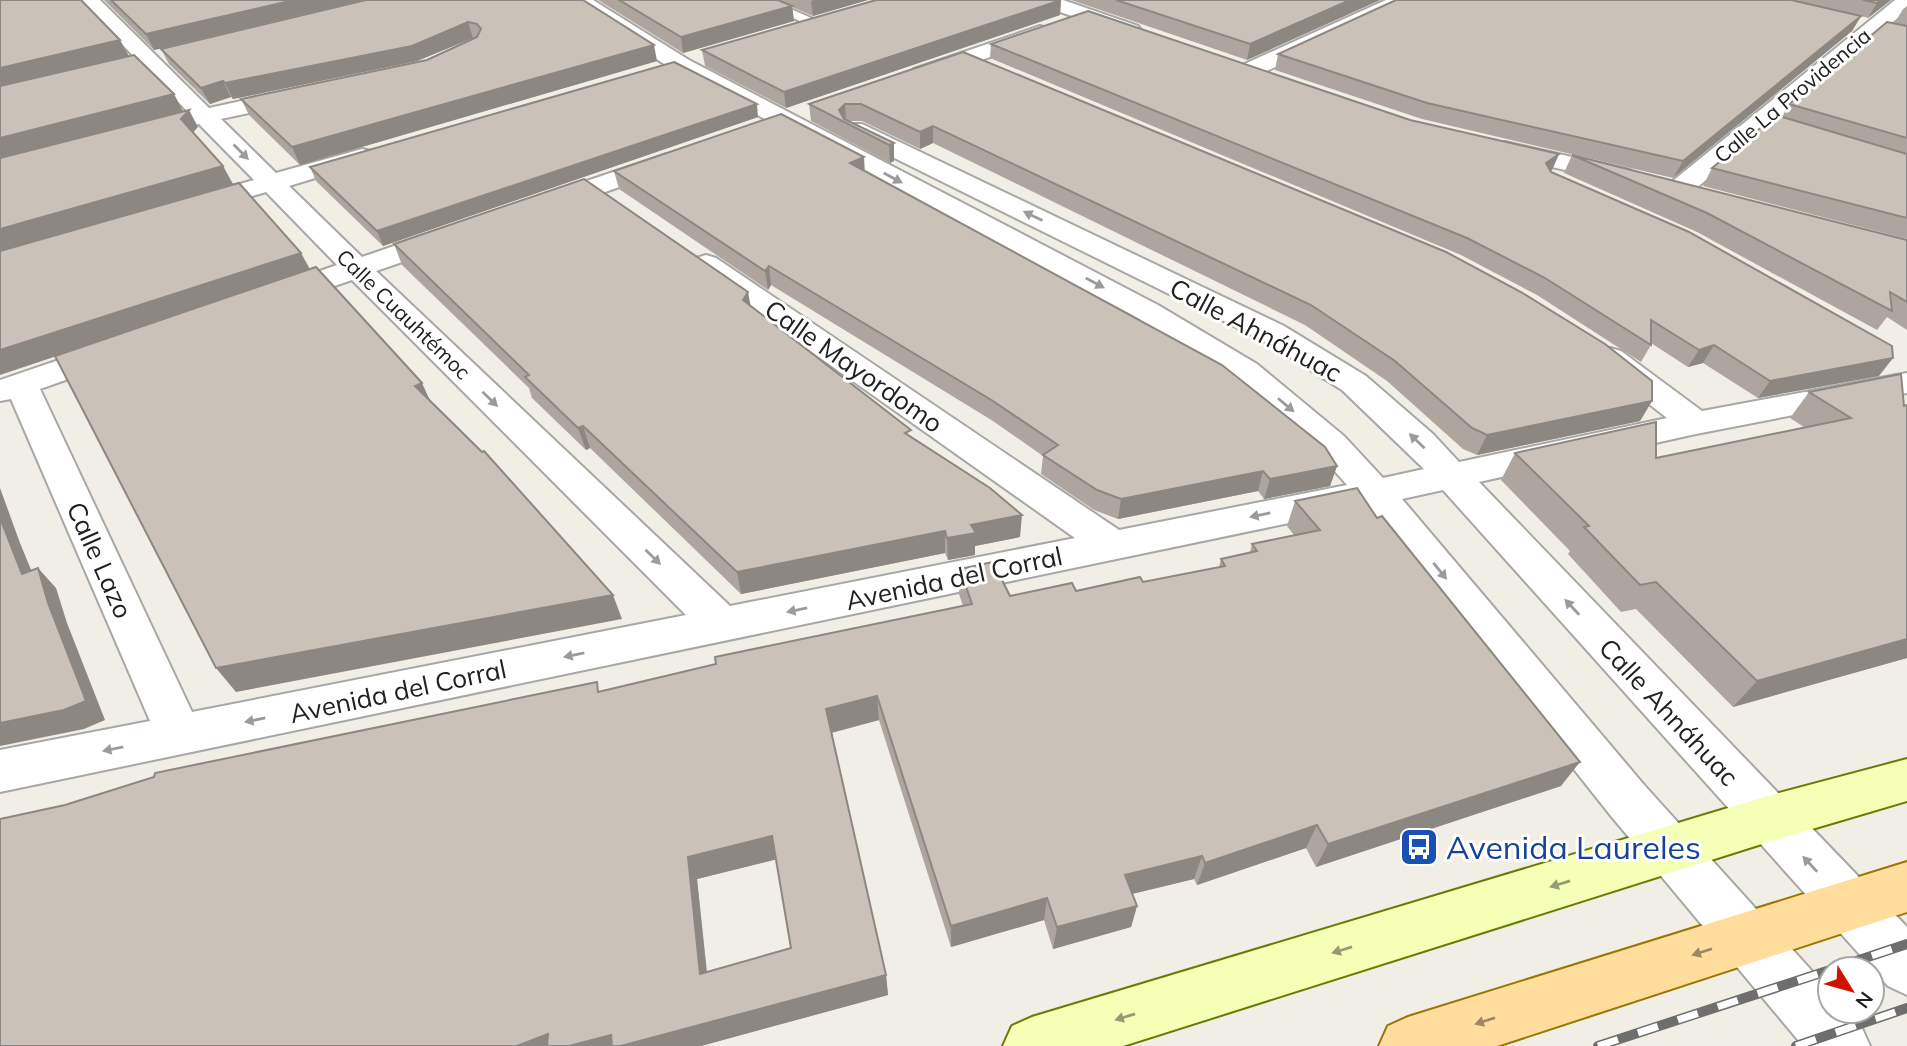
<svg xmlns="http://www.w3.org/2000/svg" width="1907" height="1046" viewBox="0 0 1907 1046" font-family="Mulish,sans-serif">
  <style>
    .lines { fill: none; stroke-linecap: round; stroke-linejoin: round }
    .service-casing { stroke: #a7a7a7; stroke-width: 4 }
    .minor-casing { stroke: #a7a7a7; stroke-width: 4 }
    .secondary-casing { stroke: #657d00; stroke-width: 4 }
    .primary-casing { stroke: #9b7600; stroke-width: 4 }
    .service { fill: #fff; fill-rule: evenodd }
    .minor { fill: #fff; fill-rule: evenodd }
    .secondary { fill: #f5ffb5; fill-rule: evenodd }
    .primary { fill: #ffdd9c; fill-rule: evenodd }
    .rail-casing { stroke: #6e6e6e; stroke-width: 10 }
    .rail { stroke: #fff; stroke-width: 7; stroke-dasharray: 21; stroke-linecap: butt }
    .wall { fill: #aea69e; fill-rule: evenodd }
    .shaded-wall { fill: #8d8781 }
    .building { fill: #cac1b8; stroke: #8d8781; stroke-width: 2; fill-rule: evenodd }
    .oneway { fill: #9b9b9b }
    .oneway2 { fill: #959b72 }
    .oneway3 { fill: #9b8864 }
    .labels { text-anchor: middle; dominant-baseline: central; stroke-width: 6; stroke-linejoin: round; paint-order: stroke }
    .far-street-label { font-size: 21px; fill: #202020; stroke: #fff }
    .street-label { font-size: 26px; fill: #202020; stroke: #fff }
    .near-transit-label { font-size: 32px; fill: #164399; stroke: #fff; text-anchor: start }
  </style>
  <rect width="100%" height="100%" fill="#f1eee5"/>
  <g class="lines">
    <defs>
      <polygon id="service" points="753,0 770,0 825,24 823,27 813,27"/>
      <g id="minor">
        <polygon points="79,0 100,0 209,108 297,89 305,91 308,96 305,101 221,119 276,173 362,149 371,151 374,156 371,161 289,186 362,257 438,231 448,229 458,231 462,237 458,243 376,271 730,606 1075,538 696,270 692,264 696,258 706,255 716,258 1119,530 1347,485 1318,452 1233,378 1136,317 673,70 569,0 593,0 689,60 1158,305 1257,364 1344,436 1383,478 1424,469 1342,390 1262,340 846,134 842,129 846,124 862,124 1284,326 1366,376 1433,434 1459,462 1667,418 1599,365 1594,358 1599,351 1610,348 1621,351 1702,411 1907,373 1907,393 1696,434 1479,482 1907,927 1907,995 1888,986 1443,490 1402,499 1645,786 1830,991 1830,1011 1848,1011 1861,1026 1870,1046 1803,1046 1611,816 1366,507 0,792 0,750 150,721 11,399 0,401 0,380 100,346 111,343 122,346 127,353 122,360 40,389 192,712 686,615 352,280 288,302 277,305 266,302 262,296 266,290 337,265 266,192 195,213 186,211 182,205 186,199 254,180 199,124 185,127 177,125 173,120 177,115 188,112"/>
        <polygon points="1034,0 1063,0 1138,26 1141,30 1138,34 1124,34 1037,4"/>
        <polygon points="1386,0 1412,0 1409,4 1256,76 1240,76 1237,71 1240,66"/>
        <polygon points="1895,0 1907,0 1907,10 1687,196 1678,198 1669,196 1665,190 1669,184"/>
        <polygon points="1040,26 1047,28 1050,32 1047,36 930,79 914,79 911,74 914,69"/>
        <polygon points="1505,142 1630,170 1634,175 1630,180 1621,183 1496,154 1493,149 1496,144"/>
        <polygon points="667,154 676,157 680,162 676,167 554,210 545,212 536,210 532,204 536,198"/>
      </g>
      <polygon id="secondary" points="1907,759 1907,801 1768,842 1123,1046 1003,1046 1012,1026 1032,1017 1768,796"/>
      <polygon id="primary" points="1907,862 1907,912 1497,1046 1379,1046 1388,1026 1408,1017"/>
    </defs>
    <!-- service casing -->
    <use href="#service" class="service-casing"/>
    <!-- minor casing -->
    <use href="#minor" class="minor-casing"/>
    <!-- secondary casing -->
    <use href="#secondary" class="secondary-casing"/>
    <!-- primary casing -->
    <use href="#primary" class="primary-casing"/>
    <!-- service -->
    <use href="#service" class="service"/>
    <!-- minor -->
    <use href="#minor" class="minor"/>
    <!-- secondary -->
    <use href="#secondary" class="secondary"/>
    <!-- primary -->
    <use href="#primary" class="primary"/>
    <defs>
      <g id="rail">
        <polyline points="1832,969 1907,944"/>
        <polyline points="1598,1046 1830,970"/>
        <polyline points="1796,1046 1907,1008"/>
      </g>
    </defs>
    <!-- rail casing -->
    <use href="#rail" class="rail-casing"/>
    <!-- rail -->
    <use href="#rail" class="rail"/>
  </g>
  <!-- wall -->
  <g class="wall">
    <polygon points="104,0 363,0 154,50"/>
    <polygon points="366,0 657,61 300,165 249,115 241,99 427,60 475,38 473,38 417,61 233,99 231,97 210,104 169,64 161,49"/>
    <polygon points="598,0 868,0 813,16 792,7 794,21 683,53"/>
    <polygon points="1061,0 1060,15 786,108 705,66 702,50"/>
    <polygon points="1071,0 1380,0 1247,60"/>
    <polygon points="1396,0 1891,0 1868,18 1861,16 1852,31 1673,178 1422,119 1275,70 1278,54"/>
    <polygon points="1907,6 1907,239 1703,186 1712,168 1782,117 1789,104 1894,24 1903,9"/>
    <polygon points="991,44 1410,120 1559,154 1552,170 1550,171 1879,376 1758,398 1703,363 1688,367 1651,343 1651,345 1641,362 1537,295 1461,255 990,58"/>
    <polygon points="963,52 1652,401 1640,421 1477,455 1463,449 1387,381 1305,325 933,143 920,149 862,121 848,121 894,143 894,161 890,163 811,121 809,104"/>
    <polygon points="758,117 383,246 316,181 310,167"/>
    <polygon points="1572,155 1907,240 1907,330 1887,317 1877,330 1697,232 1564,173"/>
    <polygon points="614,171 864,171 1337,466 1330,486 1264,499 1258,491 1118,519 1094,510 1041,474 1043,456 993,421 771,285 768,290 619,189"/>
    <polygon points="394,244 751,306 911,437 1020,537 975,546 975,555 948,560 945,553 741,594 590,448 586,450 532,398 529,388 402,265"/>
    <polygon points="1901,374 1907,658 1733,707 1636,609 1621,612 1568,554 1570,551 1501,480 1515,453 1656,458 1804,427 1790,418 1809,392"/>
    <path d="M1295 501 1377 518 1561 786 1316 867 1306 848 1197 885 1194 879 1132 894 1137 906 1131 927 1053 949 1044 920 951 947 879 720 832 733 886 975 888 995 701 1046 601 691 963 606 959 594 960 569 1010 596 1076 591 1143 582 1219 567 1221 559 1250 552 1252 544 1294 535 1287 526ZM776 859 791 948 707 972 697 879Z"/>
  </g>
  <!-- shaded-wall -->
  <g class="shaded-wall">
    <polygon points="294,0 363,0 154,50 146,34"/>
    <polygon points="814,0 868,0 813,16 811,1"/>
    <polygon points="1061,0 1060,15 786,108 784,92"/>
    <polygon points="1350,0 1380,0 1247,60 1250,44"/>
    <polygon points="1881,0 1891,0 1868,18 1877,3"/>
    <polygon points="792,6 794,21 683,53 681,37"/>
    <polygon points="1861,16 1852,31 1673,178 1683,161"/>
    <polygon points="468,22 473,38 417,61 233,99 225,83"/>
    <polygon points="120,40 129,56 0,86 0,68"/>
    <polygon points="654,45 657,61 300,165 292,147"/>
    <polygon points="223,81 231,97 210,104 201,88"/>
    <polygon points="174,94 183,111 0,158 0,138"/>
    <polygon points="757,104 758,117 383,246 377,231"/>
    <polygon points="845,104 846,121 845,123 839,110"/>
    <polygon points="189,110 198,127 190,136 181,119"/>
    <polygon points="933,126 933,143 920,149 920,132"/>
    <polygon points="894,143 894,161 890,163 889,145"/>
    <polygon points="1559,154 1552,170 1539,178 1546,163"/>
    <polygon points="864,157 865,175 850,163"/>
    <polygon points="223,166 233,184 0,251 0,229"/>
    <polygon points="301,253 311,271 0,375 0,350"/>
    <polygon points="769,266 771,285 768,290 765,271"/>
    <polygon points="748,292 752,313 743,300"/>
    <polygon points="1714,345 1703,363 1688,367 1699,350"/>
    <polygon points="1893,358 1879,376 1758,398 1770,381"/>
    <polygon points="422,383 433,407 415,386"/>
    <polygon points="1652,401 1640,421 1477,455 1487,435"/>
    <polygon points="583,426 590,448 586,450 578,428"/>
    <polygon points="1337,466 1330,486 1264,499 1270,479"/>
    <polygon points="1263,471 1258,491 1118,519 1121,499"/>
    <polygon points="0,488 20,543 41,594 22,574 0,518"/>
    <polygon points="1022,515 1020,537 975,546 975,555 948,560 947,538 971,525"/>
    <polygon points="945,531 945,553 741,594 737,572"/>
    <polygon points="38,568 56,588 67,623 105,720 84,729 0,746 0,723 48,603"/>
    <polygon points="613,595 622,619 236,692 216,668"/>
    <polygon points="1907,639 1907,658 1733,707 1757,681"/>
    <polygon points="877,696 879,720 830,733 826,709"/>
    <polygon points="1580,762 1561,786 1316,867 1328,844"/>
    <polygon points="1317,825 1306,848 1197,885 1205,863"/>
    <polygon points="772,836 778,859 697,879 709,994 700,974 688,857"/>
    <polygon points="1202,856 1194,879 1119,897 1125,875"/>
    <polygon points="1047,898 1044,920 951,947 951,926"/>
    <polygon points="1137,906 1131,927 1053,949 1057,927"/>
    <polygon points="886,975 888,995 701,1046 621,1046"/>
    <polygon points="548,1034 557,1046 517,1046"/>
    <polygon points="611,1035 618,1046 569,1046"/>
  </g>
  <!-- building -->
  <g class="building">
    <polygon points="0,0 81,0 120,40 0,68"/>
    <polygon points="111,0 294,0 146,34"/>
    <polygon points="366,0 583,0 654,45 292,147 241,99 427,60 477,37 481,29 477,24 468,22 412,46 225,83 223,81 201,88 161,49"/>
    <polygon points="619,0 778,0 792,6 681,37"/>
    <polygon points="876,0 1061,0 784,92 702,50"/>
    <polygon points="1116,0 1350,0 1250,44"/>
    <polygon points="1396,0 1791,0 1861,16 1683,161 1427,103 1278,54"/>
    <polygon points="1863,0 1881,0 1877,3"/>
    <polygon points="1088,11 1410,120 1559,154 1546,163 1551,172 1689,232 1892,346 1893,358 1770,381 1714,345 1699,350 1651,320 1651,345 1545,278 1467,238 991,44"/>
    <polygon points="1887,22 1907,26 1907,138 1789,104"/>
    <polygon points="963,52 1446,252 1521,292 1605,344 1652,381 1652,401 1487,435 1472,428 1395,361 1311,305 933,126 920,132 861,104 845,104 839,110 844,119 894,143 889,145 809,104"/>
    <polygon points="134,55 174,94 0,138 0,86"/>
    <polygon points="674,62 757,104 377,231 310,167"/>
    <polygon points="189,110 181,119 223,166 0,229 0,158"/>
    <polygon points="781,114 864,157 850,163 1222,365 1325,447 1337,466 1270,479 1263,471 1121,499 1097,490 1043,455 1058,445 993,401 769,266 765,271 614,171"/>
    <polygon points="1776,115 1907,154 1907,218 1712,168"/>
    <polygon points="1572,155 1907,240 1907,302 1890,292 1892,311 1707,213"/>
    <polygon points="584,179 748,292 743,300 911,430 905,433 990,488 1022,515 971,525 976,533 947,538 945,531 737,572 583,426 578,428 525,377 529,375 394,244"/>
    <polygon points="239,183 301,253 0,350 0,251"/>
    <polygon points="316,267 422,383 415,386 482,452 484,451 613,595 216,668 55,356"/>
    <polygon points="1901,374 1904,406 1907,405 1907,639 1757,681 1656,582 1640,585 1584,527 1589,526 1515,453 1656,422 1656,458 1851,418 1809,392"/>
    <path d="M1357 488 1377 518 1382 516 1580 762 1328 844 1317 825 1205 863 1202 856 1125 875 1137 906 1057 927 1047 898 951 926 877 696 826 709 886 975 621 1046H612L611 1035 569 1046H547L548 1034 517 1046H0V819L65 805 154 777 155 773 597 682 598 692 716 664 715 657 972 604 960 569 993 562 1010 596 1072 583 1076 591 1140 577 1143 582 1225 566 1221 559 1257 551 1252 544 1320 530 1295 501ZM772 836 791 948 700 974 688 857Z"/>
    <polygon points="0,518 22,574 38,568 48,603 86,701 64,710 0,723"/>
  </g>
  <!-- one-way arrows -->
  <defs><path id="oneway-solid" d="M-6-.8H1V-3.2L6.5 0L1 3.2V.8H-6Z" transform="scale(1.75)"/></defs>
  <g class="oneway">
    <use href="#oneway-solid" transform="translate(241 152) rotate(45)"/>
    <use href="#oneway-solid" transform="translate(893 178) rotate(28)"/>
    <use href="#oneway-solid" transform="translate(1033 216) rotate(-154)"/>
    <use href="#oneway-solid" transform="translate(1095 283) rotate(28)"/>
    <use href="#oneway-solid" transform="translate(490 399) rotate(44)"/>
    <use href="#oneway-solid" transform="translate(1286 405) rotate(40)"/>
    <use href="#oneway-solid" transform="translate(1417 441) rotate(-136)"/>
    <use href="#oneway-solid" transform="translate(1260 515) rotate(168)"/>
    <use href="#oneway-solid" transform="translate(653 557) rotate(44)"/>
    <use href="#oneway-solid" transform="translate(1440 571) rotate(51)"/>
    <use href="#oneway-solid" transform="translate(1572 607) rotate(-133)"/>
    <use href="#oneway-solid" transform="translate(797 610) rotate(168)"/>
    <use href="#oneway-solid" transform="translate(574 655) rotate(168)"/>
    <use href="#oneway-solid" transform="translate(255 720) rotate(168)"/>
    <use href="#oneway-solid" transform="translate(113 749) rotate(169)"/>
    <use href="#oneway-solid" transform="translate(1810 864) rotate(-133)"/>
  </g>
  <g class="oneway2">
    <use href="#oneway-solid" transform="translate(1560 884) rotate(163)"/>
    <use href="#oneway-solid" transform="translate(1342 950) rotate(163)"/>
    <use href="#oneway-solid" transform="translate(1125 1017) rotate(163)"/>
  </g>
  <g class="oneway3">
    <use href="#oneway-solid" transform="translate(1702 952) rotate(162)"/>
    <use href="#oneway-solid" transform="translate(1485 1021) rotate(162)"/>
  </g>
  <!-- icons -->
  <defs>
    <symbol id="bus-square" viewBox="-11 -11 22 22"><rect x="-9" y="-9" width="18" height="18" rx="4" fill="#1a4fb4" stroke="#fff"/><path d="M-5-6H5V4H4V6H2V4H-2V6H-4V4H-5ZM-3.5-4V0h7V-4ZM-3.5 1.2v1.5H-2V1.2ZM2 1.2v1.5H3.5V1.2Z" fill="#fff"/></symbol>
  </defs>
  <g fill-rule="evenodd">
    <use href="#bus-square" x="1397" y="825" width="44" height="44"/>
  </g>
  <g class="labels">
    <!-- far-street labels -->
    <g class="far-street-label">
      <text transform="translate(1792 95) rotate(-40)">Calle La Providencia</text>
      <text transform="translate(404 314) rotate(44)">Calle Cuauhtémoc</text>
    </g>
    <!-- street labels -->
    <g class="street-label">
      <text transform="translate(1256 330) rotate(28)">Calle Ahnáhuac</text>
      <text transform="translate(854 366) rotate(35)">Calle Mayordomo</text>
      <text transform="translate(100 560) rotate(66)">Calle Lazo</text>
      <text transform="translate(954 578) rotate(-12)">Avenida del Corral</text>
      <text transform="translate(398 691) rotate(-12)">Avenida del Corral</text>
      <text transform="translate(1669 712) rotate(47)">Calle Ahnáhuac</text>
    </g>
    <!-- near-transit labels -->
    <g class="near-transit-label">
      <text x="1446" y="847">Avenida Laureles</text>
    </g>
  </g>
  <!-- north arrow -->
  <g transform="translate(1851 990) rotate(127)"><circle r="33" fill="#ffffff" stroke="#a6a6a6" stroke-width="2"/>
  <path d="M0-5L12 26L0 18L-12 26Z" fill="#cf1300"/>
  <text y="-10" font-size="19" font-weight="bold" text-anchor="middle" fill="#202020">N</text>
  </g>
</svg>
